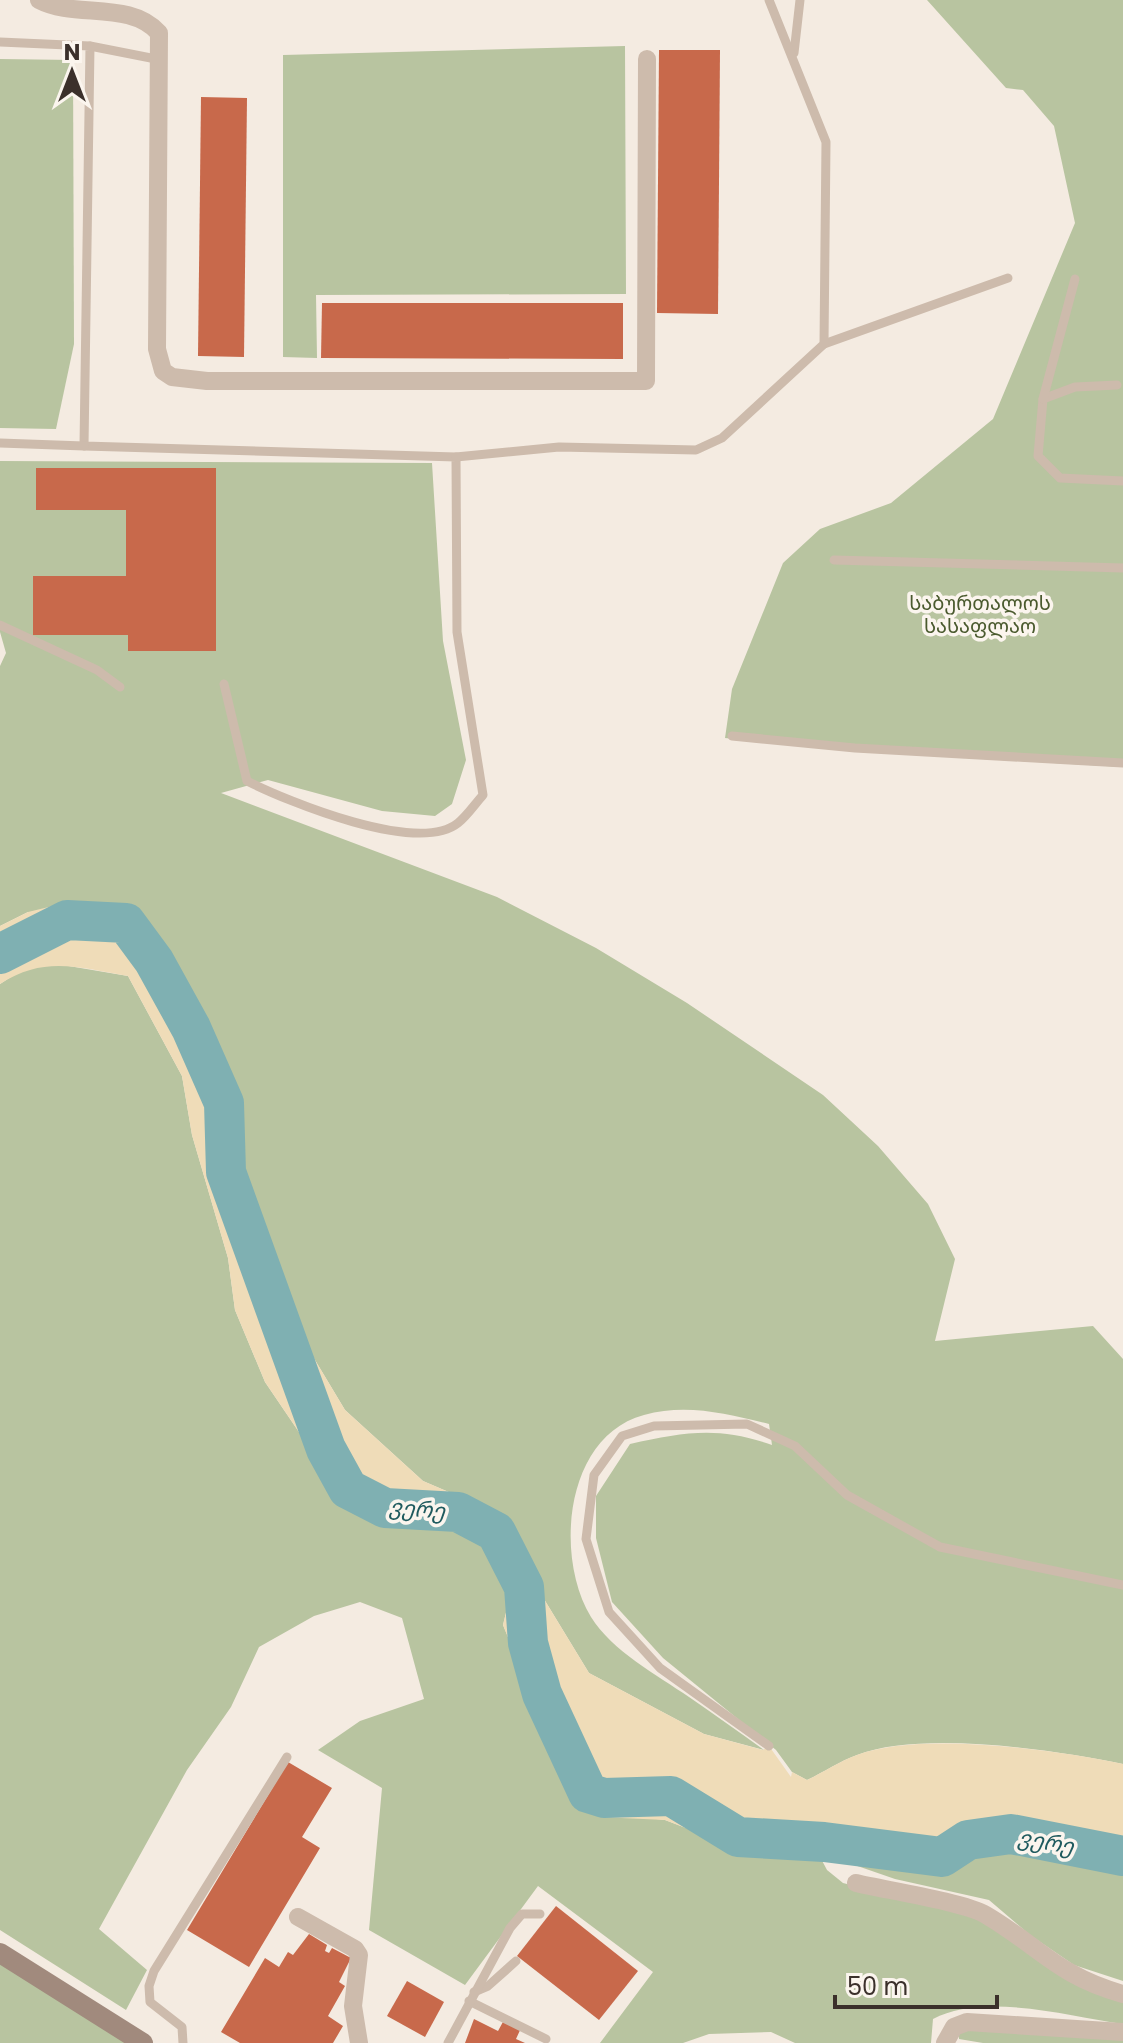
<svg xmlns="http://www.w3.org/2000/svg" width="1123" height="2043" viewBox="0 0 1123 2043" font-family="Poppins,'Noto Sans Georgian',sans-serif">
  <style>
    .green { fill: #b8c4a0 }
    .sand { fill: #efdcb8 }
    .lines { fill: none; stroke-linecap: round; stroke-linejoin: round }
    .river { stroke: #7fb0b2; stroke-width: 40 }
    .building { fill: #c8694b }
    .lane { stroke: #cdbbac; stroke-width: 9 }
    .street { stroke: #cdbbac; stroke-width: 18 }
    .secondary { stroke: #a18a7d; stroke-width: 20 }
    .labels { text-anchor: middle; dominant-baseline: central; stroke-width: 7; stroke-linejoin: round; paint-order: stroke }
    .park-label { font-size: 20px; fill: #4a5a2e; stroke: #fbf5ee }
    .water-label { font-size: 22px; font-style: italic; fill: #1f5a5e; stroke: #fbf5ee }
  </style>
  <rect width="100%" height="100%" fill="#f4ebe1"/>
  <!-- green -->
  <g class="green">
    <polygon points="927,0 1123,0 1123,767 863,752 725,738 732,689 783,563 820,529 891,503 993,419 1075,223 1054,126 1023,90 1006,88"/>
    <polygon points="625,46 626,294 316,295 317,358 283,357 283,55"/>
    <polygon points="0,59 73,60 74,344 56,429 0,428"/>
    <path d="M0 461 432 463 443 641 466 760 452 804 435 816 382 811 268 780 221 793 497 897 596 948 687 1003 823 1095 878 1146 928 1204 955 1259 935 1341 1093 1326 1123 1359V1764C1055 1750 922 1730 857 1755 840 1761 824 1772 807 1780L792 1772 776 1750 663 1658 612 1602 596 1538V1496L630 1444C685 1432 718 1426 772 1445L769 1424C727 1414 687 1403 644 1415 565 1436 554 1556 591 1617 612 1651 657 1675 689 1697 714 1714 739 1732 764 1750L704 1734 589 1673 533 1581 516 1538 479 1505 423 1481 345 1410 294 1325 269 1271 232 1134 230 1101 197 1016 138 919 28 912 0 926V666L6 653 0 632Z"/>
    <path d="M51 963 128 976 182 1076 192 1135 228 1258 235 1310 265 1382 343 1497 380 1511 458 1521 490 1545 510 1596 503 1625 574 1798 639 1817 665 1820 733 1846 818 1853 827 1870 843 1883 984 1919 1123 1999V2024C1067 2016 984 1992 933 2019L931 2043H795L771 2032 709 2034 683 2043H600L653 1972 538 1886 465 1985 369 1930 382 1788 318 1750 360 1721 424 1699 402 1618 360 1602 314 1616 259 1647 231 1707 187 1770 99 1929 147 1970 126 2010 0 1930V984L17 973Z"/>
    <polygon points="994,1845 1053,1846 1123,1870 1123,1981 1074,1965 1030,1935 989,1900 895,1879 843,1861 840,1852 948,1866"/>
    <polygon points="0,1961 128,2043 0,2043"/>
    <polygon points="959,2030 1123,2036 1123,2043 983,2043 959,2039"/>
  </g>
  <!-- sand -->
  <path class="sand" d="M61 904 138 919 197 1016 230 1101 232 1134 269 1271 294 1325 345 1410 423 1481 479 1505 517 1538 533 1581 589 1673 704 1734 763 1750 769 1746 791 1777 792 1772 807 1780C824 1772 840 1761 857 1755 922 1731 1055 1750 1123 1764V1870L1053 1846 994 1845 948 1866 840 1852 733 1846 665 1820 599 1817 573 1798 503 1625 510 1596 489 1545 458 1521 380 1511 343 1497 265 1382 235 1310 228 1258 192 1135 182 1076 128 976C79 968 45 955 0 984V926L28 912Z"/>
  <g class="lines">
    <!-- river -->
    <polyline class="river" points="0,954 67,920 126,923 154,961 191,1028 224,1103 226,1172 326,1449 348,1489 385,1508 458,1512 496,1532 524,1587 528,1643 542,1694 588,1793 604,1798 671,1796 738,1837 824,1842 942,1857 968,1840 1011,1834 1123,1856"/>
  </g>
  <!-- building -->
  <g class="building">
    <polygon points="659,50 720,50 718,314 657,313"/>
    <polygon points="201,97 247,98 244,357 198,356"/>
    <polygon points="322,303 623,303 623,359 321,358"/>
    <polygon points="36,468 216,468 216,651 128,651 128,635 33,635 33,576 126,576 126,510 36,510"/>
    <polygon points="288,1762 332,1788 302,1837 320,1848 249,1967 187,1930"/>
    <polygon points="556,1906 638,1971 599,2020 517,1956"/>
    <polygon points="309,1934 327,1945 325,1951 329,1953 332,1948 351,1958 339,1982 345,1986 328,2016 343,2026 333,2043 240,2043 221,2032 265,1958 279,1967 288,1952 293,1955"/>
    <polygon points="407,1981 444,2002 425,2037 387,2016"/>
    <polygon points="474,2019 498,2031 504,2020 521,2028 516,2039 525,2043 465,2043"/>
  </g>
  <g class="lines">
    <!-- lane -->
    <g class="lane">
      <path d="M0 42 90 46 84 446 456 457 457 632 483 795C475 804 467 816 458 823 418 855 289 802 247 781L224 684"/>
      <polyline points="90,46 161,60"/>
      <polyline points="794,53 800,0"/>
      <polyline points="824,344 1008,278"/>
      <polyline points="1117,385 1075,387 1043,399 1038,456 1060,478 1123,481"/>
      <polyline points="1043,399 1075,279"/>
      <polyline points="0,443 84,446"/>
      <polyline points="456,457 559,447 696,450 722,438 824,344 826,142 769,0"/>
      <polyline points="834,560 1123,568"/>
      <polyline points="0,625 97,670 120,687"/>
      <polyline points="732,736 855,748 1123,763"/>
      <polyline points="769,1746 660,1668 609,1612 586,1539 594,1475 622,1436 654,1426 747,1424 795,1446 847,1495 940,1547 1123,1585"/>
      <polyline points="474,1992 488,1986 516,1961"/>
      <polyline points="469,2001 546,2039"/>
      <polyline points="183,2043 182,2027 150,2002 149,1986 154,1971 287,1757"/>
      <polyline points="448,2043 510,1928 522,1914 540,1914"/>
    </g>
    <!-- street -->
    <g class="street">
      <path d="M39 0C75 19 130 0 159 33L157 349 163 371 172 377 207 381H646L647 59"/>
      <path d="M856 1883C885 1890 964 1902 986 1915 1040 1947 1058 1976 1123 1994"/>
      <polyline points="298,1917 355,1949 359,1955 353,2006 359,2043"/>
      <polyline points="945,2043 954,2027 967,2022 1123,2032"/>
    </g>
    <!-- secondary -->
    <polyline class="secondary" points="0,1953 143,2043"/>
  </g>
  <g class="labels">
    <!-- park labels -->
    <g class="park-label">
      <text x="980" y="603">საბურთალოს<tspan x="980" dy="23">სასაფლაო</tspan></text>
    </g>
    <!-- water labels -->
    <g class="water-label">
      <text transform="translate(417 1509) rotate(5)">ვერე</text>
      <text transform="translate(1046 1842) rotate(10)">ვერე</text>
    </g>
  </g>
  <!-- north arrow -->
  <g transform="translate(72 72)" stroke="#fbf5ee" stroke-width="6" paint-order="stroke">
  <path d="M0-6L14 30L0 20L-14 30Z" fill="#3b302b"/>
  <text y="-12" font-size="22" font-weight="bold" text-anchor="middle" fill="#3b302b">N</text>
  </g>
  <!-- scale -->
  <path d="M835 1995v12h162v-12" fill="none" stroke="#3b302b" stroke-width="4"/>
  <text x="847" y="1995" font-size="24" fill="#3b302b" stroke="#fbf5ee" stroke-width="6" paint-order="stroke">50 m</text>
</svg>
